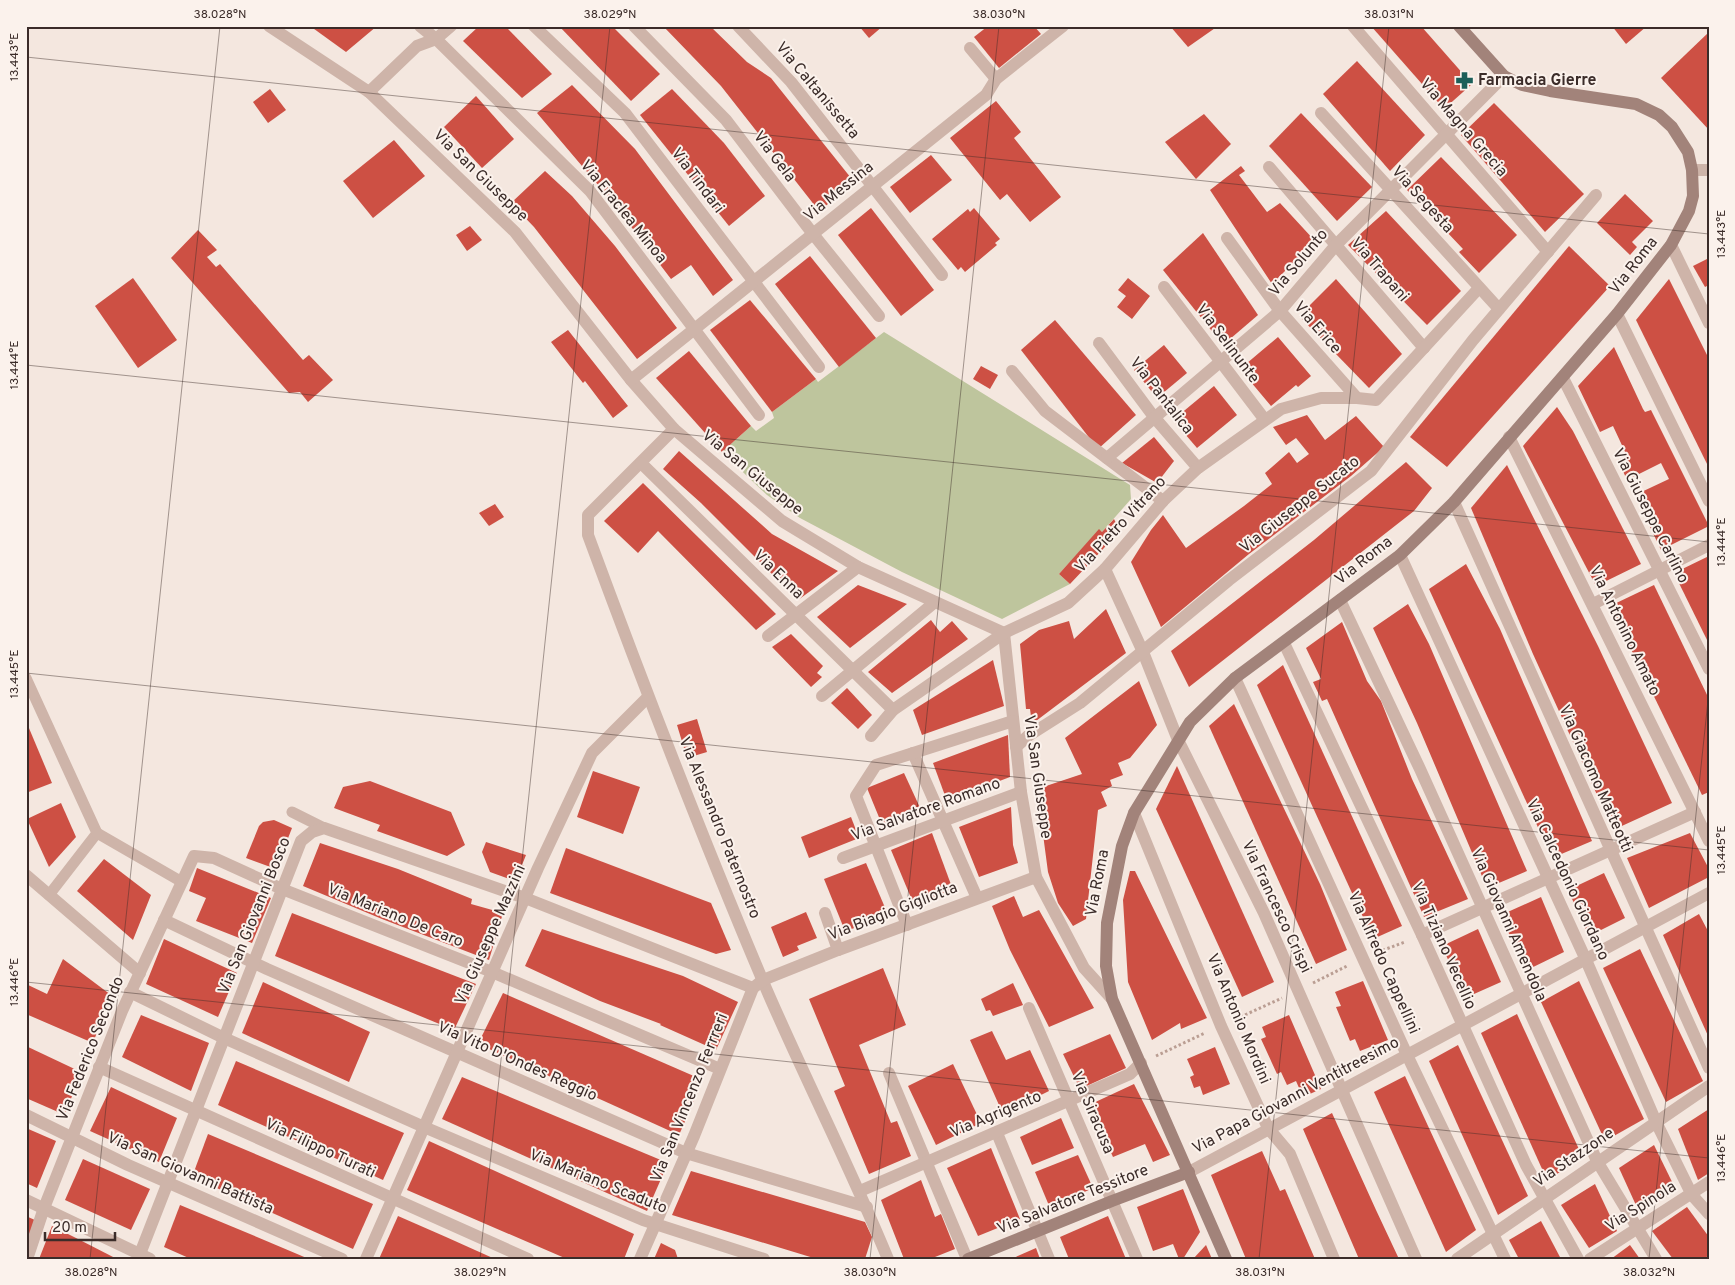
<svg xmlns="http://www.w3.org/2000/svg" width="1735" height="1285" viewBox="0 0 1735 1285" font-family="Overpass,sans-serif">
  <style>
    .green { fill: #bec59d }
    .building { fill: #cd5044 }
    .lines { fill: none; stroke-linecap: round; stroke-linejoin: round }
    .path { stroke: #ba9e93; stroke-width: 3; stroke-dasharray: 2.5 2.5; stroke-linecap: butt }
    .lane { stroke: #ceb4a9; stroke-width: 11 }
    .street { stroke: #ceb4a9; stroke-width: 12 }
    .secondary { stroke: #a2837a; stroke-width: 12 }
    .ticks { fill: none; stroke: #3b2c29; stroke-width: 1; stroke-opacity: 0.45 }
    .labels { text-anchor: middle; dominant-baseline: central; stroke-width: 4; stroke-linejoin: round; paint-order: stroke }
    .poi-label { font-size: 16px; font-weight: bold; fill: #3b2c29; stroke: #fbf2ec; text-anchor: start }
    .street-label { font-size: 16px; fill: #3b2c29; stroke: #fbf2ec }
    .neatline { fill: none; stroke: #3b2c29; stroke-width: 2 }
    .ticks-label { font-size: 12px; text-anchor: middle; fill: #3b2c29 }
  </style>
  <rect width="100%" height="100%" fill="#f4e7df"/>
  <!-- green -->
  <polygon class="green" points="884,332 1130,485 1131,499 1102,532 1099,530 1059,574 1070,584 1002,619 902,572 800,518 767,495 722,452 751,426 756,431 774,418 772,412 816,379 818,382"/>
  <!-- building -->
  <g class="building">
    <polygon points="310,26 377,26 346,52"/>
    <polygon points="479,26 505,26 552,74 522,98 463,41"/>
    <polygon points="559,26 612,26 660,74 631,101"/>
    <polygon points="663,26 710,26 747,62 771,78 855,183 819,211 721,86"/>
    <polygon points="859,26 883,26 869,38"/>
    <polygon points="988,26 1034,26 1041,34 999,68 974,37"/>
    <polygon points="1170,26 1218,26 1188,47"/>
    <polygon points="1371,26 1421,26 1472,84 1444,109"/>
    <polygon points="1612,26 1647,26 1626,44"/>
    <polygon points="1709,32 1709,130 1661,78"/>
    <polygon points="1357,61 1425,135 1390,171 1323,94"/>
    <polygon points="572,85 635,149 733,280 713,296 691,265 671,279 610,199 537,113"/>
    <polygon points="270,89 286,110 268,123 253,102"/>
    <polygon points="672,89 724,143 765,196 729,226 640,115"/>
    <polygon points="476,96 514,139 482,168 444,127"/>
    <polygon points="996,101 1021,132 1014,138 1061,197 1030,222 1007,194 1000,200 950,138"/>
    <polygon points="1494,103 1584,194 1545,232 1461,135"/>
    <polygon points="1301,113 1372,187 1337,221 1269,146"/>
    <polygon points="1204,114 1231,144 1196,179 1165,142"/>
    <polygon points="394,140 425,176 373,218 343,181"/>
    <polygon points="931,155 952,180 910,213 890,187"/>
    <polygon points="1441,157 1517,235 1479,273 1459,252 1463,249 1407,190"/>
    <polygon points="1241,166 1245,171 1239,175 1267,212 1280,203 1315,241 1272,284 1210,190"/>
    <polygon points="545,171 572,196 615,246 677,328 637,359 534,227 511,203"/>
    <polygon points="1625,194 1653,221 1632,242 1637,247 1630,255 1597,223"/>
    <polygon points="871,208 934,290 901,316 838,235"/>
    <polygon points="974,208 1000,239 995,243 997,245 965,272 961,267 958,270 932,239 968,209 970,212"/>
    <polygon points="1386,211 1461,291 1427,325 1348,245"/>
    <polygon points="470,226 482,240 467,251 456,235"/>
    <polygon points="198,230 217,250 207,257 216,267 220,264 303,360 309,355 333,380 308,402 300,392 289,393 171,258"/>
    <polygon points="1203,233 1258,315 1223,345 1163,270"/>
    <polygon points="1569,246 1610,286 1447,467 1410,437"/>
    <polygon points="810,256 876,338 839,367 775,284"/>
    <polygon points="1709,258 1709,285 1705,287 1693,266"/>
    <polygon points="133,278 177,340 138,368 95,306"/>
    <polygon points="1128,278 1150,296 1132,319 1117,307 1126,296 1118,290"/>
    <polygon points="1336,279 1402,354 1369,388 1299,316"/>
    <polygon points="1669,279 1709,359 1709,468 1636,320"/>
    <polygon points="750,300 816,379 772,412 710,330"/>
    <polygon points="1055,320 1136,415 1098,449 1021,350"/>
    <polygon points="568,330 628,406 613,418 585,381 583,383 551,342"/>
    <polygon points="1278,337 1311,376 1298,387 1296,385 1271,406 1240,369"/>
    <polygon points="1164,345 1187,373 1157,398 1134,370"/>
    <polygon points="1614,347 1643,409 1645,412 1651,410 1709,526 1661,550 1635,495 1669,479 1661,463 1627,480 1618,460 1627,456 1613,426 1600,432 1578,386"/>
    <polygon points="689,351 751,426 722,452 656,378"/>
    <polygon points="981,366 998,375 990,389 973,379"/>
    <polygon points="1214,386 1237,415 1197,448 1173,420"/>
    <polygon points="1557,407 1573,431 1641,564 1596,586 1523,446"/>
    <polygon points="1307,415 1325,440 1356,416 1384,447 1351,476 1249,554 1161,627 1131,562 1151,530 1163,515 1186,548 1244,506 1272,484 1265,473 1289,452 1297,463 1309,454 1296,438 1286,445 1273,427"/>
    <polygon points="1154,437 1174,461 1157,483 1122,463"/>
    <polygon points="679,451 772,534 838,571 798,600 701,503 663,469"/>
    <polygon points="1406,462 1432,488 1414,511 1189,687 1171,651 1314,540"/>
    <polygon points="1507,465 1598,646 1672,803 1613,830 1533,654 1471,508"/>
    <polygon points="643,483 756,594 776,614 756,630 658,531 638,553 604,521"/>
    <polygon points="495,504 504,517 489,526 479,513"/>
    <polygon points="1114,519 1120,531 1070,584 1059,574 1099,529 1102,532"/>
    <polygon points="1709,556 1709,644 1674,573"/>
    <polygon points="1466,564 1500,629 1592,841 1552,858 1429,589"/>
    <polygon points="858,585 907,604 850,648 817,617"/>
    <polygon points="1654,585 1709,699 1709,792 1702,795 1610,606"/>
    <polygon points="1408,604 1429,644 1527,871 1487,888 1417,723 1373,628"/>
    <polygon points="1106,609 1126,653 1032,724 1030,709 1026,709 1020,644 1039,630 1069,621 1074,639"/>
    <polygon points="931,620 940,632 952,621 968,639 892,693 868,672"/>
    <polygon points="1342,622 1367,681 1381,701 1412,779 1468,899 1424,917 1327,699 1322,701 1313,682 1321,679 1306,648"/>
    <polygon points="791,634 823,666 817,673 822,677 811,687 772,647"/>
    <polygon points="993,660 1004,706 922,735 913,710"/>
    <polygon points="1283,665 1402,926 1373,939 1257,685"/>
    <polygon points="1139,681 1157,725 1130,758 1118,763 1123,775 1110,780 1112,786 1101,792 1107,806 1098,810 1086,919 1073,926 1058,903 1048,872 1037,789 1082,774 1065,738"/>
    <polygon points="847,688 872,715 858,729 831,703"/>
    <polygon points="1234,704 1320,884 1347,950 1316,964 1209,726"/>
    <polygon points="697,719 707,752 687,758 677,725"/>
    <polygon points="26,721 52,783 26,793"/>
    <polygon points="1008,735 1010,777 947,801 933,763"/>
    <polygon points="1177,766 1274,982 1242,997 1156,809"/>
    <polygon points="593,771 640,787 623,834 577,817"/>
    <polygon points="904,773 922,812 883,827 867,788"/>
    <polygon points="370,781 451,812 465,845 447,856 377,831 380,825 334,808 343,787"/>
    <polygon points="61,803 76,837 49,867 27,819"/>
    <polygon points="1011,807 1013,845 1018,863 979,877 959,827"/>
    <polygon points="851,817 859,838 809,858 801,837"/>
    <polygon points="274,820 292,828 276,869 246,858 259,826 263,822"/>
    <polygon points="932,833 953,890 914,905 891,850"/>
    <polygon points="1690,833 1709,869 1709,877 1649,908 1627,858"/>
    <polygon points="486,842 526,855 522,865 524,866 518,882 490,872 482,852"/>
    <polygon points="320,843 398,869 472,899 471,904 503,913 489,960 382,919 303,886"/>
    <polygon points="566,848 711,903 731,950 716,954 550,893"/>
    <polygon points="104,859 151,895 133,940 77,891"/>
    <polygon points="866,863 889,917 845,931 824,879"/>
    <polygon points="197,868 271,898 252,943 196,921 206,898 189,891"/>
    <polygon points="1130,871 1135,871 1207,1018 1181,1029 1180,1023 1152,1040 1128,982 1123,900"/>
    <polygon points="1604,873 1625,918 1589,936 1568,890"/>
    <polygon points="1014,896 1023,917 1039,910 1094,1008 1049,1027 1010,950 992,906"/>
    <polygon points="1541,897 1564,952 1525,971 1501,915"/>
    <polygon points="806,912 817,938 797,946 799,950 783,957 771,927"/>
    <polygon points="292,913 476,984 454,1030 275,956"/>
    <polygon points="1699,914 1709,933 1709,1038 1663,935"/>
    <polygon points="542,929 683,976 738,1002 716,1050 660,1025 661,1024 600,1001 525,966"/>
    <polygon points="1478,929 1501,982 1465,998 1442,946"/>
    <polygon points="164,939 237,973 218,1017 146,984"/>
    <polygon points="1640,949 1703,1081 1666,1102 1603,968"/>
    <polygon points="63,959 111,995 93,1043 26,1014 26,984 47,994"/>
    <polygon points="883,968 906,1025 859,1045 891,1123 897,1121 911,1156 869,1174 834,1091 845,1086 809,999"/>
    <polygon points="1363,981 1388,1040 1360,1051 1355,1039 1350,1041 1336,1007 1341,1006 1335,992"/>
    <polygon points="1579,981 1644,1119 1605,1141 1541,1002"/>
    <polygon points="263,982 370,1032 349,1082 242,1033"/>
    <polygon points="1013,983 1023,1005 993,1016 990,1010 986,1011 981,999"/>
    <polygon points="503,993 703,1080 679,1135 478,1044"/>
    <polygon points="1517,1014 1583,1158 1547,1180 1481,1033"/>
    <polygon points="141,1015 209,1043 191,1091 122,1057"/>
    <polygon points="1289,1015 1321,1089 1303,1097 1296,1081 1287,1085 1281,1072 1277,1074 1261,1039 1266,1037 1262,1027"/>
    <polygon points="992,1031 1006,1060 1030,1050 1049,1091 1003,1114 970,1040"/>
    <polygon points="1110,1034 1126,1068 1080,1089 1063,1054"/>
    <polygon points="1458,1045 1528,1196 1498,1215 1429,1061"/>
    <polygon points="26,1046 81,1072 65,1115 26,1098"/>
    <polygon points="1215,1047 1230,1084 1203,1095 1200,1086 1194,1088 1190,1077 1194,1075 1187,1059"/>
    <polygon points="236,1061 404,1133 383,1180 218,1105"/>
    <polygon points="953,1064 981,1123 936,1145 908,1086"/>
    <polygon points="1405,1076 1476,1230 1446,1252 1374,1092"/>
    <polygon points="462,1077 668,1163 647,1211 442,1119"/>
    <polygon points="1134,1084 1170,1155 1153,1162 1145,1144 1113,1157 1089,1105"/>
    <polygon points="111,1087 177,1118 159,1162 90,1131"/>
    <polygon points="1709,1109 1709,1173 1698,1180 1678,1129"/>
    <polygon points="1332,1113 1376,1210 1399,1259 1359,1259 1303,1129"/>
    <polygon points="1061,1118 1074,1148 1032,1165 1020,1137"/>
    <polygon points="26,1128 56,1141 37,1188 26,1183"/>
    <polygon points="208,1134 373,1204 353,1249 192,1177"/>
    <polygon points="429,1141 634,1234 624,1259 567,1259 407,1190"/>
    <polygon points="1654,1145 1676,1190 1640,1214 1619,1168"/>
    <polygon points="991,1148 1020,1219 978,1236 947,1168"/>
    <polygon points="1262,1151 1280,1191 1285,1189 1315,1259 1246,1259 1211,1175"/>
    <polygon points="1078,1155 1093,1188 1050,1208 1035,1172"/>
    <polygon points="83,1159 150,1189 131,1230 65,1200"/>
    <polygon points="691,1171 865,1222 872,1237 865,1259 817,1259 672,1215"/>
    <polygon points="921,1180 935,1217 941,1214 955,1249 930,1259 904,1259 881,1200"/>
    <polygon points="1595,1184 1617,1231 1589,1248 1561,1205"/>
    <polygon points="1183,1189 1200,1232 1183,1259 1179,1259 1173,1244 1153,1251 1137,1207"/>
    <polygon points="180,1205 250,1234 309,1259 191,1259 164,1247"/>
    <polygon points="1687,1207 1709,1237 1709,1255 1704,1259 1673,1259 1652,1231"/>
    <polygon points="26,1216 37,1221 26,1245"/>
    <polygon points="398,1216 446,1237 495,1259 379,1259"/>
    <polygon points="1108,1216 1126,1259 1069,1259 1060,1237"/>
    <polygon points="1541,1221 1561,1259 1519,1259 1509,1240"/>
    <polygon points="52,1226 76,1238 117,1259 39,1259"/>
    <polygon points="661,1243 675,1250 678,1259 654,1259"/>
    <polygon points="1206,1245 1212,1259 1193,1259"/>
    <polygon points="1630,1245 1640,1259 1611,1259"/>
    <polygon points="1036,1248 1040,1259 1011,1259"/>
  </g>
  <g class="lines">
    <!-- path -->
    <g class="path">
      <polyline points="1378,952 1405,942"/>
      <polyline points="1313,983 1347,966"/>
      <polyline points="1236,1019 1282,998"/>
      <polyline points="1156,1056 1205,1033"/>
    </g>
    <!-- lane -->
    <g class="lane">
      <polyline points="26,678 97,833 49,895"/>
      <polyline points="292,812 324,828"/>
      <polyline points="97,833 182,882"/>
    </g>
    <!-- street -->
    <g class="street">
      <polyline points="269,26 369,92 515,232 631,380 674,429 782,521 858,567 1004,633 1021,792 1036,877 1084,968 1112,999"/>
      <polyline points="420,26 436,39 590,191 759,415"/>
      <polyline points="534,26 625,113 819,367"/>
      <polyline points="634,26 726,120 813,234 879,316"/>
      <polyline points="738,26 791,82 942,275"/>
      <polyline points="1353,26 1548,252"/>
      <polyline points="970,48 996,79"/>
      <polyline points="369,92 417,46 436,39 451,26"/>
      <polyline points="1321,113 1499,309"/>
      <polyline points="1269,167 1424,348"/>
      <polyline points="1692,170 1709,170"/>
      <polyline points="1227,238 1280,311 1357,398 1376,400 1479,288"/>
      <polyline points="1671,245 1709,323"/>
      <polyline points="1164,287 1265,420"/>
      <polyline points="1617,314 1709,501"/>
      <polyline points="1099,343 1154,417 1198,468"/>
      <polyline points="1012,371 1045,411 1163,501"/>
      <polyline points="1563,378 1709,669"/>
      <polyline points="631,380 986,95 996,79 1063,26"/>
      <path d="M674 429 588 515V535C643 684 700 832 762 979 802 1073 849 1164 888 1259"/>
      <polyline points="1509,437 1709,841"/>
      <polyline points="1107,458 1280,311 1336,245 1504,76"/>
      <polyline points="641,463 893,710"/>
      <polyline points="1454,502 1709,1068"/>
      <polyline points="1400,555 1586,960 1656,1122 1692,1195 1709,1214"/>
      <polyline points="1105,569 1143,652 1178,740 1264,913 1416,1259"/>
      <polyline points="1340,600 1420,769 1597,1161 1656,1259"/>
      <polyline points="1593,604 1709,545"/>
      <polyline points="768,636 858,567"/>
      <polyline points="1284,643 1422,935 1526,1165 1578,1259"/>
      <polyline points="1235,678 1407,1055 1505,1259"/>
      <polyline points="822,696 935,602"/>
      <polyline points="871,736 893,710 1004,633 1068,603 1105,569 1163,501 1198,468 1281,409 1321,398 1357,398"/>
      <polyline points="1016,747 1028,736 1080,703 1229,580 1371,471 1473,340 1596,195"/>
      <polyline points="913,753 977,898"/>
      <polyline points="1134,813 1221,1026 1268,1128 1290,1154 1334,1259"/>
      <polyline points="843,858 1021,792"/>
      <polyline points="26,875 140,973"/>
      <polyline points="825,913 838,950"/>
      <polyline points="164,920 267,969 686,1153 867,1207"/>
      <polyline points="907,925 856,796 876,765 1013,721"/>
      <polyline points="1422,935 1695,812"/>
      <polyline points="130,992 224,1038 424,1127 643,1220 764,1259"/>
      <polyline points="1029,1008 1137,1259"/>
      <polyline points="99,1067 528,1259"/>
      <polyline points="889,1073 967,1259"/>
      <polyline points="26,1115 128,1165 342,1259"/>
      <polyline points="997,1133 1049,1259"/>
      <polyline points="1189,1172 1709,893"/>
      <polyline points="860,1191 1130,1074 1141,1063"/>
      <polyline points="26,1200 150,1259"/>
      <polyline points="27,1259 44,1208 122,1011 194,856 214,858 282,889 492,972 720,1069"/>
      <polyline points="138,1259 301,841 312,832 324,828 525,898 753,988"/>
      <polyline points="366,1259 538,868 592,753 648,697"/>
      <polyline points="640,1259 694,1136 753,988 763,980 838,950 1036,877"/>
      <polyline points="1457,1259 1709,1086"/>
      <polyline points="1590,1259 1709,1182"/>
    </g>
    <!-- secondary -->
    <g class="secondary">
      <polyline points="968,1259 1112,1201 1189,1172"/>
      <polyline points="1226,1259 1112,999 1106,966 1107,923 1122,846 1134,813 1190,722 1235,678 1400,555 1454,502 1617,314 1671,245 1689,211 1693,196 1692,170 1688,152 1672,127 1659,115 1636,104 1550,91 1522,85 1504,76 1459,26"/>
    </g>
  </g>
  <!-- ticks -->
  <path class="ticks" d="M26 57 1709 234M26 365 1709 542M26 673 1709 850M26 982 1709 1158M90 1259 220 26M480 1259 610 26M870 1259 999 26M1259 1259 1389 26M1649 1259 1709 691"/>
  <!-- icons -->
  <defs>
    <symbol id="pharmacy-bare" viewBox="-9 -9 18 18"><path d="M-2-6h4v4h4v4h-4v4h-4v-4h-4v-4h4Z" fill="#1c5f59" stroke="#fbf2ec" stroke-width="2.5" paint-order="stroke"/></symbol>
  </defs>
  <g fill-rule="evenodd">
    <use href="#pharmacy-bare" x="1452" y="68" width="25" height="25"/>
  </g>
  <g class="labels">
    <!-- poi labels -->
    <g class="poi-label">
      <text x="1478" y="81">Farmacia Gierre</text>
    </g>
    <!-- street labels -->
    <g class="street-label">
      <text transform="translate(817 91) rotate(50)">Via Caltanissetta</text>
      <text transform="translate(1463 128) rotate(49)">Via Magna Grecia</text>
      <text transform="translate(774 157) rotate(53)">Via Gela</text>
      <text transform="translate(480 176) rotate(44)">Via San Giuseppe</text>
      <text transform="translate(697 181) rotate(53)">Via Tindari</text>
      <text transform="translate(839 192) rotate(-39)">Via Messina</text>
      <text transform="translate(1422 200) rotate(48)">Via Segesta</text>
      <text transform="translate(623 212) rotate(51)">Via Eraclea Minoa</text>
      <text transform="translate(1299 263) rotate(-50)">Via Solunto</text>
      <text transform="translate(1634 266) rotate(-52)">Via Roma</text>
      <text transform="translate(1379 270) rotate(49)">Via Trapani</text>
      <text transform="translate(1317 328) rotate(49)">Via Erice</text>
      <text transform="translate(1227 344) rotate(53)">Via Selinunte</text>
      <text transform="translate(1161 396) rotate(52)">Via Pantalica</text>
      <text transform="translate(752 473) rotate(39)">Via San Giuseppe</text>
      <text transform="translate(1300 505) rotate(-38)">Via Giuseppe Sucato</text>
      <text transform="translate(1650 516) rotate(63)">Via Giuseppe Carlino</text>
      <text transform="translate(1121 525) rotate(-47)">Via Pietro Vitrano</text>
      <text transform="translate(1364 561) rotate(-38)">Via Roma</text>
      <text transform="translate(778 575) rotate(44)">Via Enna</text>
      <text transform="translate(1624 631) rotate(64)">Via Antonino Amato</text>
      <text transform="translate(1037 777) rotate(82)">Via San Giuseppe</text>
      <text transform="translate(1595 779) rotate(66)">Via Giacomo Matteotti</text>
      <text transform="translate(926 810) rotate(-20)">Via Salvatore Romano</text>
      <text transform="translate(719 828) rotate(68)">Via Alessandro Paternostro</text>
      <text transform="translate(1567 880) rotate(65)">Via Calcedonio Giordano</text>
      <text transform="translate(1098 883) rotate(-79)">Via Roma</text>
      <text transform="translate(1276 907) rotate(65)">Via Francesco Crispi</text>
      <text transform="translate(893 912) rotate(-21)">Via Biagio Gigliotta</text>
      <text transform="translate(255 916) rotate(-68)">Via San Giovanni Bosco</text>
      <text transform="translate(395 916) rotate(22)">Via Mariano De Caro</text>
      <text transform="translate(1508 925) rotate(66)">Via Giovanni Amendola</text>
      <text transform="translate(491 935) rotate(-66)">Via Giuseppe Mazzini</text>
      <text transform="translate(1443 946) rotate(66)">Via Tiziano Vecellio</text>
      <text transform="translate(1383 963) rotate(66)">Via Alfredo Cappellini</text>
      <text transform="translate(1238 1019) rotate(67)">Via Antonio Mordini</text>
      <text transform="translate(91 1049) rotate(-68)">Via Federico Secondo</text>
      <text transform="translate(517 1062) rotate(24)">Via Vito D'Ondes Reggio</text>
      <text transform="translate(1296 1096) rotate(-28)">Via Papa Giovanni Ventitreesimo</text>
      <text transform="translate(690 1098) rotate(-68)">Via San Vincenzo Ferrreri</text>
      <text transform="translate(1092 1113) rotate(67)">Via Siracusa</text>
      <text transform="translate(996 1115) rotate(-23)">Via Agrigento</text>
      <text transform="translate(320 1149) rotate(25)">Via Filippo Turati</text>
      <text transform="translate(1574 1158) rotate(-34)">Via Stazzone</text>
      <text transform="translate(190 1174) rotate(24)">Via San Giovanni Battista</text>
      <text transform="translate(598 1182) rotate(22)">Via Mariano Scaduto</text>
      <text transform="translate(1073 1200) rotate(-22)">Via Salvatore Tessitore</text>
      <text transform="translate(1641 1207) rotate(-32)">Via Spinola</text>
    </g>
  </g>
  <!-- border -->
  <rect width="1735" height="1285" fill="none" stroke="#fbf2ec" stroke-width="55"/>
  <!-- scale -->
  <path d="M45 1232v8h70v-8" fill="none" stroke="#3b2c29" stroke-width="2.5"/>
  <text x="52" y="1232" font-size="15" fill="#3b2c29" stroke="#fbf2ec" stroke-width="4" paint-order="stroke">20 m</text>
  <rect x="28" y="28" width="1680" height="1230" class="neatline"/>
  <g class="ticks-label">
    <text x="220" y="18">38.028°N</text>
    <text x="610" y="18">38.029°N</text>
    <text x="999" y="18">38.030°N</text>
    <text x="1389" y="18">38.031°N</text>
    <text transform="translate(14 57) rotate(-90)" y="4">13.443°E</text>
    <text transform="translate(1721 234) rotate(-90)" y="4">13.443°E</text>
    <text transform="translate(14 365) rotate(-90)" y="4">13.444°E</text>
    <text transform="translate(1721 542) rotate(-90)" y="4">13.444°E</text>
    <text transform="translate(14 674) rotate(-90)" y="4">13.445°E</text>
    <text transform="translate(1721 850) rotate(-90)" y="4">13.445°E</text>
    <text transform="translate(14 982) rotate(-90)" y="4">13.446°E</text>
    <text transform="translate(1721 1158) rotate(-90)" y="4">13.446°E</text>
    <text x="91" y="1276">38.028°N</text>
    <text x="480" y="1276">38.029°N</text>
    <text x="870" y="1276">38.030°N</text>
    <text x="1260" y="1276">38.031°N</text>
    <text x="1649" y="1276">38.032°N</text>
  </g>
</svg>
